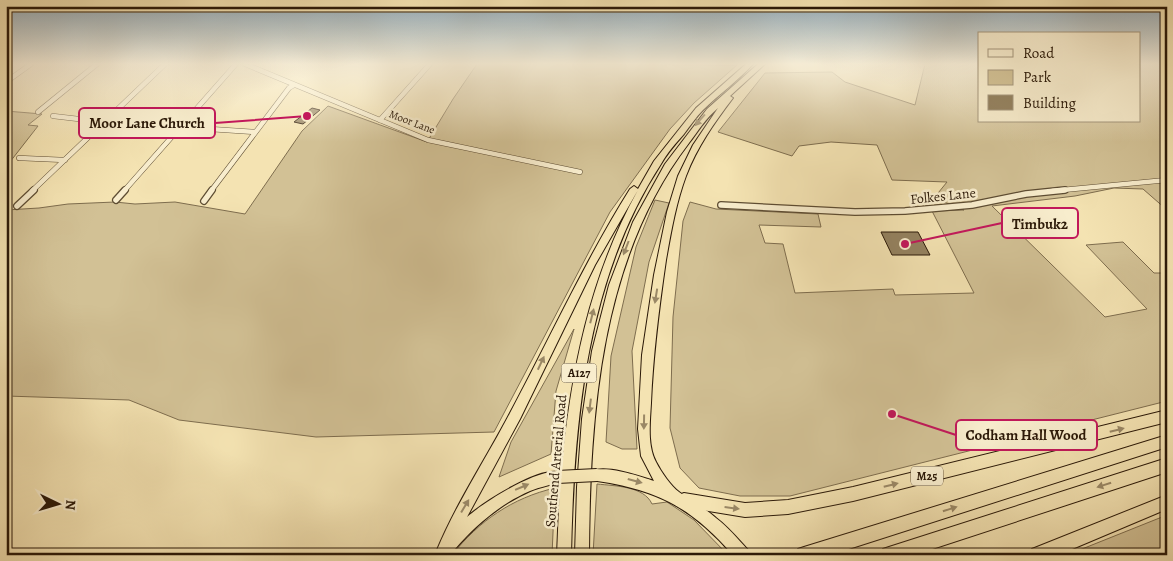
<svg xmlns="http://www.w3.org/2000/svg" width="1173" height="561" viewBox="0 0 1173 561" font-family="Alegreya,serif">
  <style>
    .green { fill: #d2c195; stroke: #7e6d4e }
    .building { fill: #948260; stroke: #2b1908 }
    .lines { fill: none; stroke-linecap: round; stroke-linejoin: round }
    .minor-far1-casing { stroke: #5d4c32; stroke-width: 5.5 }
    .minor-casing { stroke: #5d4c32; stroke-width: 8 }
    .trunk-casing { stroke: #2b1908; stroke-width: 2 }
    .motorway-casing { stroke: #2b1908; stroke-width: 2 }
    .minor-far1 { stroke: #f8edcd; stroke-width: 4.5 }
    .minor { stroke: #f8edcd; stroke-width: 5.5 }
    .trunk { fill: #f4e3b2; fill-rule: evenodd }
    .motorway { fill: #f4e3b2; fill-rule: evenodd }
    .trunk-bridge-casing { stroke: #2b1908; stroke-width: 14; stroke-linecap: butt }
    .trunk-bridge { stroke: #f4e3b2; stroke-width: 12 }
    .oneway { fill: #9a8866 }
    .labels { text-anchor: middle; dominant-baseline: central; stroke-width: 5; stroke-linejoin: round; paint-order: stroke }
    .far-street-label { font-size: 11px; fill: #2b1908; stroke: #f8edcd }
    .shield { fill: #f8edcd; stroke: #685943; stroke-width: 1 }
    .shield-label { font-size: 12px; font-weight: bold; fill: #2b1908 }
    .street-label { font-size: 14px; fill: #2b1908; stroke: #f8edcd }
    .leader { fill: none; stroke: #c2185b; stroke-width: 2 }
    .callout-dot { fill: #c2185b; stroke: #f8edcd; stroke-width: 2 }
    .callout { fill: #f8edcd; stroke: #c2185b; stroke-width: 2 }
    .callout-label { font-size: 15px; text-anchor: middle; font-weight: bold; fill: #2b1908 }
  </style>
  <rect width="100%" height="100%" fill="#f4e3b2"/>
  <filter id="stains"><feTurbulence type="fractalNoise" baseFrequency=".004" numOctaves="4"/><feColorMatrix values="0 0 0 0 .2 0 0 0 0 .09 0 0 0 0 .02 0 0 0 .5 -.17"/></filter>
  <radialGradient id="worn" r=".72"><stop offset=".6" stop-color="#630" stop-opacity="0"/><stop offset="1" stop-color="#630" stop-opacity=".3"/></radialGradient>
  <!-- green -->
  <g class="green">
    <polygon points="477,64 737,65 694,103 670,129 610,212 494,432 316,437 179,420 129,400 6,396 6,210 39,208 68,204 115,202 135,204 175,202 245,214 302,131 328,106 427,142 453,99"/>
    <polygon points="925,64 979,64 979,121 1139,121 1139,64 1167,64 1167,210 1143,189 1114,188 1075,196 992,206 1105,317 1147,309 1086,245 1123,242 1154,273 1167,273 1167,401 790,496 740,496 699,488 680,468 670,428 673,317 683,221 690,202 716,209 818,214 821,227 759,225 765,243 783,244 795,293 893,289 895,295 974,293 932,211 964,210 934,198 947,182 892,180 877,145 831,142 799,146 792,156 718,132 765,73 832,72 845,82 915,105"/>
    <polygon points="6,111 42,114 28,125 38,126 6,167"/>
    <polygon points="655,200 669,203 649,262 632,351 637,449 622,449 606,442 611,356 636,247"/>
    <polygon points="574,329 556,391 551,454 499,477 511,442"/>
    <path d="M597 484C615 486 644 486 652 504L667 502 694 520 728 555H593Z"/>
    <path d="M555 488 552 555H452C479 521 512 498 555 488Z"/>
    <polygon points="1167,515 1167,555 1067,555"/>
  </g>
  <!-- building -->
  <g class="building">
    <polygon points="312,108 320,110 303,124 294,122"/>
    <polygon points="881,232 918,232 930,255 892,255"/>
  </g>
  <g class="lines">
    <defs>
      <g id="minor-far1">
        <polyline points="245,64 428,140 580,172"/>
        <polyline points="6,82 31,64"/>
        <polyline points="38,112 97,64"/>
        <polyline points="53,116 104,122 255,132"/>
        <polyline points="380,120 430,64"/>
        <polyline points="19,158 65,160"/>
        <polyline points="32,191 165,64"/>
        <polyline points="124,191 236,64"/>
        <polyline points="211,191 289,88 294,85"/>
        <polyline points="1052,191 1167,180"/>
      </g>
      <g id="minor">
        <polyline points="116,200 125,190"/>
        <polyline points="204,201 212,190"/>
        <polyline points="721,205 855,212 905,211 972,205 1026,194 1065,190"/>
        <polyline points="17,206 34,190"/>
      </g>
      <g id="trunk">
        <path d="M746 64H753C738 81 719 94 703 110 696 117 690 126 684 134 676 143 667 153 661 164 586 279 574 421 571 555H557L560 482C550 485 540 487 530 491 500 504 476 525 455 549L451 551 449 555H439L437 550C457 502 486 459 510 413 550 338 585 261 630 189L634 186 638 189 654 161 696 108ZM638 190C589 278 571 373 561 473 541 465 483 503 467 517L520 419 595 265Z"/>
        <path d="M758 64H765L730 96 733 98C714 123 697 147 686 176 676 203 671 232 666 260 659 308 653 355 651 403 650 422 647 445 656 462 661 472 671 486 679 492 691 501 705 508 716 518 728 527 738 539 748 550L750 555H733C692 508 658 490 597 481L592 479 591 475 592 471C607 465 639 476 654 481L641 456 638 429 642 355 654 275 667 212 678 176 693 145 718 108C706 118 698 131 689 143 600 259 590 414 589 555H575L577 487 582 419 592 351 609 285 633 222 665 164 707 109Z"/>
      </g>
      <g id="motorway">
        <polygon points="1167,410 1167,422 853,501 788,514 745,517 684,507 679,505 677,500 679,495 684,493 745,503 788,500 853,487"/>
        <polygon points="1167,435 1167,447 830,555 796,555 798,549 804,547"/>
        <polygon points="1167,458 1167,472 914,555 881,555 883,549 889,547"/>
        <polygon points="1167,495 1167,509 1058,555 1030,555 1032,549"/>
      </g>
    </defs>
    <!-- minor-far1 casing -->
    <use href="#minor-far1" class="minor-far1-casing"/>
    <!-- minor casing -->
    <use href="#minor" class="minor-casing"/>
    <!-- trunk casing -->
    <use href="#trunk" class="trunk-casing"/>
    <!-- motorway casing -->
    <use href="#motorway" class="motorway-casing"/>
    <!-- minor-far1 -->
    <use href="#minor-far1" class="minor-far1"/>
    <!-- minor -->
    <use href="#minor" class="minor"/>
    <!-- trunk -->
    <use href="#trunk" class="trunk"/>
    <!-- motorway -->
    <use href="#motorway" class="motorway"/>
    <defs>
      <polyline id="trunk-bridge" points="557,477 597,475"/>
    </defs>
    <!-- trunk-bridge casing -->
    <use href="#trunk-bridge" class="trunk-bridge-casing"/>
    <!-- trunk-bridge -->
    <use href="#trunk-bridge" class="trunk-bridge"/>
  </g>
  <!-- one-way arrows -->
  <defs><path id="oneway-solid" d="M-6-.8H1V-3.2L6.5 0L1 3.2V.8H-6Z" transform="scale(1.25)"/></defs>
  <g class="oneway">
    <use href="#oneway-solid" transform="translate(700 120) rotate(131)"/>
    <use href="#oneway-solid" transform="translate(626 248) rotate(111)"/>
    <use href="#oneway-solid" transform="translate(656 296) rotate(99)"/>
    <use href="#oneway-solid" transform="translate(592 316) rotate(-76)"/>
    <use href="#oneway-solid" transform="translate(541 363) rotate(-65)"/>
    <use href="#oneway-solid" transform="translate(590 406) rotate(97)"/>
    <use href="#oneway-solid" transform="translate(644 422) rotate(91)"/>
    <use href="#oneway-solid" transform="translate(1117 430) rotate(-14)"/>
    <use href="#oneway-solid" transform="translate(635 481) rotate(15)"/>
    <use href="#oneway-solid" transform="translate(891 485) rotate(-14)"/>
    <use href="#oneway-solid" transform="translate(1104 485) rotate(162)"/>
    <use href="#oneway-solid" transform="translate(522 487) rotate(-23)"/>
    <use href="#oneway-solid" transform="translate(465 506) rotate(-59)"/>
    <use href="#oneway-solid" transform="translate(732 508) rotate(7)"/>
    <use href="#oneway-solid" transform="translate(950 509) rotate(-18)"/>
  </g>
  <!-- sky -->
  <linearGradient id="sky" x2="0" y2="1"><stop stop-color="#91abbb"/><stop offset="0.45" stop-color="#faf2dc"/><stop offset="1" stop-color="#faf2dc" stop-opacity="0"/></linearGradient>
  <rect width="1173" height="142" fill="url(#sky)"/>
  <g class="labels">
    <!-- far-street labels -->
    <g class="far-street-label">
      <text transform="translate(412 122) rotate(21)">Moor Lane</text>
    </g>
    <!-- shield labels -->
    <g class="shield">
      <rect x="561.5" y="363.5" width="35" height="19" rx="4"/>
      <rect x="911" y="466.5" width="32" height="19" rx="4"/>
    </g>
    <g class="shield-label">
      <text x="579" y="373">A127</text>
      <text x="927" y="476">M25</text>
    </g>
    <!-- street labels -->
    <g class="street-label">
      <text transform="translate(943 196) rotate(-6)">Folkes Lane</text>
      <text transform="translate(556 461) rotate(-85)">Southend Arterial Road</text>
    </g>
  </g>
  <!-- callouts -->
  <path class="leader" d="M307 116L215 123M905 244L1002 223M892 414L956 435"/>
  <g class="callout-dot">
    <circle cx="307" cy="116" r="5"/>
    <circle cx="905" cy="244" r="5"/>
    <circle cx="892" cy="414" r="5"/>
  </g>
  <g class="callout">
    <rect x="79" y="108" width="136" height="30" rx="5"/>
    <rect x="1002" y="208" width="76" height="30" rx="5"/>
    <rect x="956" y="420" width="141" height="30" rx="5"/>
  </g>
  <g class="callout-label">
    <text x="147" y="128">Moor Lane Church</text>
    <text x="1040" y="229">Timbuk2</text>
    <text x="1026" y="440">Codham Hall Wood</text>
  </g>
  <!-- margin -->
  <rect width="1173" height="561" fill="none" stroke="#f4e3b2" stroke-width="25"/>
  <rect x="8" y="8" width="1158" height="546" fill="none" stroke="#2b1908" stroke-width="2.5"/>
  <rect x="12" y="12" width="1148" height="536" fill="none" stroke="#2b1908"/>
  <!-- legend -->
  <rect x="978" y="32" width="162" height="90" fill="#f8edcd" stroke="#a6987e"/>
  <rect x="988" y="49" width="25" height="8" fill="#f8edcd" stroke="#a6987e"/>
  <text x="1023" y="58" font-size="15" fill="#2b1908">Road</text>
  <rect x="988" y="70" width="25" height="15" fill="#d2c195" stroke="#a6987e"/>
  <text x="1023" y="82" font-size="15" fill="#2b1908">Park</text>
  <rect x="988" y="95" width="25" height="15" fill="#948260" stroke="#a6987e"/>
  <text x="1023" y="108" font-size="15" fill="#2b1908">Building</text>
  <!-- north arrow -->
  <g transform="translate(58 504) rotate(95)" stroke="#f8edcd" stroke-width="4" paint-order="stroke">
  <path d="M0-4L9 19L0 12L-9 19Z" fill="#2b1908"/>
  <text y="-8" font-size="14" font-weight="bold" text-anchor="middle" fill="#2b1908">N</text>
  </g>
  <rect width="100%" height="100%" filter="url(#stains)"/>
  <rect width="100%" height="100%" fill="url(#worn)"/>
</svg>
